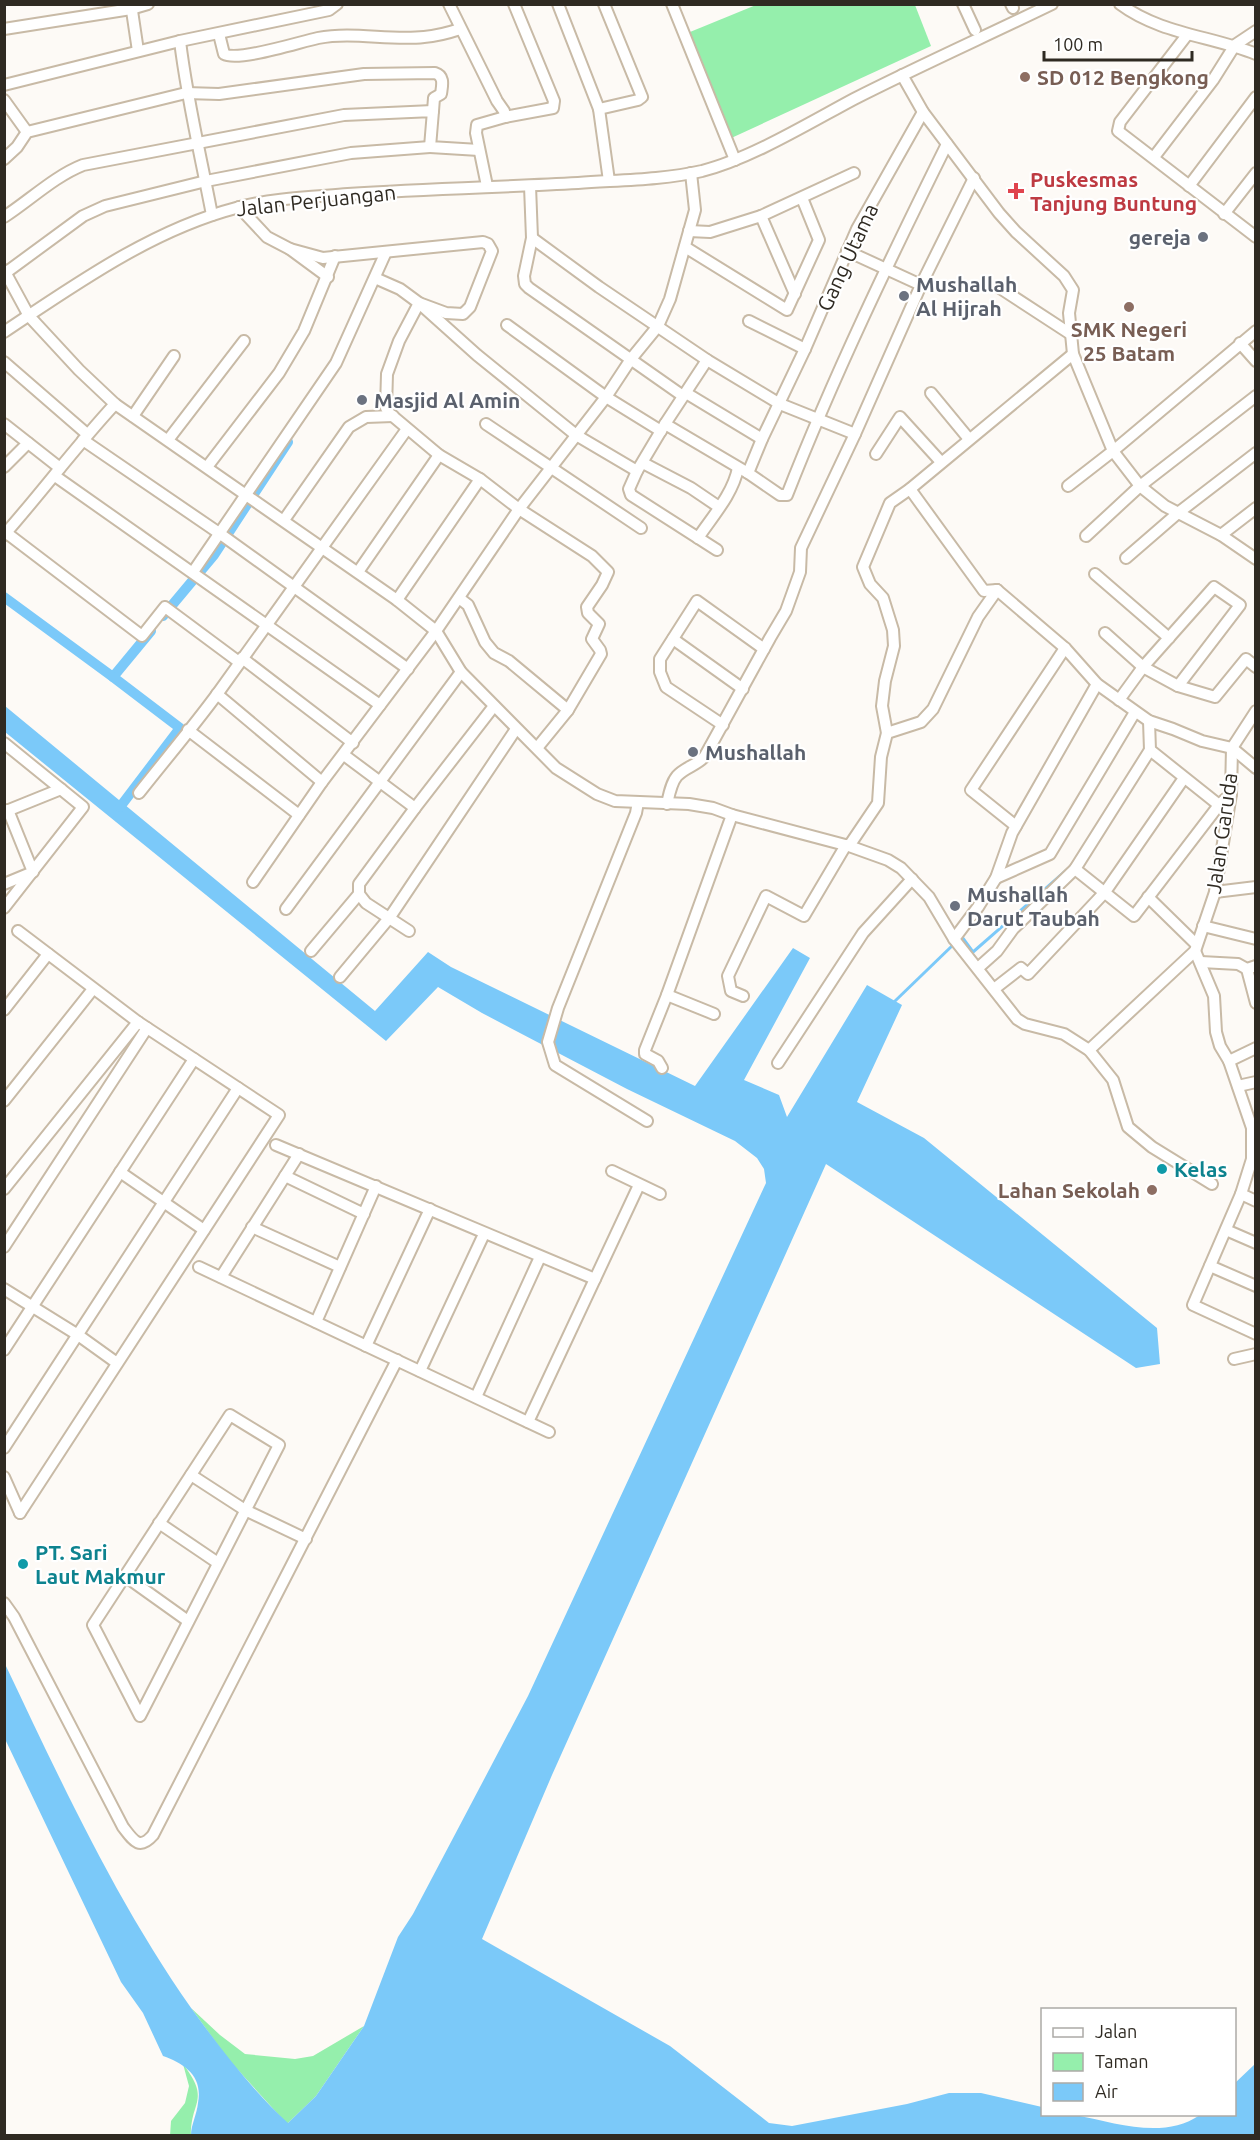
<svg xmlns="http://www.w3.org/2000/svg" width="1260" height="2140" viewBox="0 0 1260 2140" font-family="Ubuntu,sans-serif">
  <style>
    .green { fill: #95efac }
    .water { fill: #7bc9f9 }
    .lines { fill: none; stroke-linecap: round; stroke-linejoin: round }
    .stream { stroke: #7bc9f9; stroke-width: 3 }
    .canal { stroke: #7bc9f9; stroke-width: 10 }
    .street-casing { stroke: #c8baa6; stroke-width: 14 }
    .street { stroke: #fff; stroke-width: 10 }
    .education-dot { fill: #8d6e63; stroke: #fff; stroke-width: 2 }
    .health-dot { fill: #e0444e; stroke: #fff; stroke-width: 2 }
    .worship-dot { fill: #6b7280; stroke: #fff; stroke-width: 2 }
    .culture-dot { fill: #0f9aa8; stroke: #fff; stroke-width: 2 }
    .labels { text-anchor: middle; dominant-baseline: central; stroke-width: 4.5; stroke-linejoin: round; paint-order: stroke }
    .education-label { font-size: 21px; font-weight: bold; fill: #785e54; stroke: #fff; text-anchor: start }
    .health-label { font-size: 21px; font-weight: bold; fill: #be3a42; stroke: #fff; text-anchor: start }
    .street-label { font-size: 21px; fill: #2f2a22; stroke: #fff }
    .worship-label { font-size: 21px; font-weight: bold; fill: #5b616d; stroke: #fff; text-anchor: start }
    .culture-label { font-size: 21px; font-weight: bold; fill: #0d838f; stroke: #fff; text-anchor: start }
  </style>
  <rect width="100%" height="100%" fill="#fdfaf6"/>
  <!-- green -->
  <g class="green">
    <polygon points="756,5 915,5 931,46 727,140 690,32"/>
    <polygon points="191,2008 220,2035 245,2054 295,2059 313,2056 364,2026 316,2096 287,2124 228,2059"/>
    <path d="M183 2064C211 2101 191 2100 191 2135L170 2136 171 2121 185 2103 189 2086Z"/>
  </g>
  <!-- water -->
  <path class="water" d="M5 706 375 1011 428 952 451 967 695 1086 793 948 810 958 744 1080 779 1095 787 1117 867 985 902 1005 857 1102 924 1138 1157 1328 1160 1364 1136 1368 826 1164 552 1775 482 1939 670 2046 769 2123 792 2126 907 2104 949 2093H981L1042 2107V2114C1053 2115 1065 2113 1075 2115 1117 2123 1163 2140 1200 2115L1234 2114 1235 2083 1255 2064V2135H191C191 2125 197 2114 198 2103 203 2076 185 2064 163 2056L143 2013 121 1982 5 1739V1664C64 1788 121 1912 202 2023 228 2058 256 2094 288 2123L316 2096 364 2026 398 1937 413 1914 528 1696 766 1183 764 1169 757 1158 735 1141 627 1089 482 1013 438 987 386 1041 5 732Z"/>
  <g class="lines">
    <!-- stream -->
    <g class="stream">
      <polyline points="962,937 973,952 1069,868"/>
      <polyline points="894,1002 954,944"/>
    </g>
    <!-- canal -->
    <g class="canal">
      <polyline points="4,597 113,677 151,631"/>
      <polyline points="163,616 214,555 288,442"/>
      <polyline points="113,677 180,728 120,807"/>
    </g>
    <defs>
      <g id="street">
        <polyline points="131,4 138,51"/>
        <polyline points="449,4 497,101 504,111 505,117 477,125 476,133 487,186"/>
        <polyline points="558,4 599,109"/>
        <polyline points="604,4 642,97 638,100 599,109 609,181"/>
        <polyline points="672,4 735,160"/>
        <polyline points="963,4 975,30"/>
        <polyline points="1011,4 1013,8"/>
        <path d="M1120 4C1160 34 1212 36 1256 54"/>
        <polyline points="4,29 131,9 148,4"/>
        <path d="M219 34 224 54C238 62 299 42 318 38 353 31 389 41 424 37 437 36 448 33 460 29"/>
        <polyline points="1187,35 1120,122 1118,131 1256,237"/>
        <path d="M180 41C187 100 201 157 212 215"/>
        <polyline points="902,75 923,112 999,213 1016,232 1064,276 1073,290 1069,313 1073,354 1113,451 1140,486 1165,506 1221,535 1256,559"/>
        <polyline points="4,85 180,41 329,10 337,4"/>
        <polyline points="4,100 27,132"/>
        <polyline points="505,117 553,108 554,101 514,4"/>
        <polyline points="1154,157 1213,80 1235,45 1256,31"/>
        <path d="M4 159 17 147 27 132 186 93 219 94 364 74 435 73C445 76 442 86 441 94L434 98 433 111"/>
        <polyline points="530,186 532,238 524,276 525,284 529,288 683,396"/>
        <polyline points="1189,186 1256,97"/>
        <polyline points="239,207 267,237 290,249 328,277"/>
        <polyline points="1224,214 1256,173"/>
        <polyline points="761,216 795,294"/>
        <path d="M4 217C30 200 55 176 83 165L344 115 433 111 430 147 479 150"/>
        <polyline points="689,231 710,232 761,216 854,173"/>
        <polyline points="532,238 599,287 707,360 780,404 855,434"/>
        <polyline points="685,247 787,310 819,240 802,198"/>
        <polyline points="290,249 323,258 483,242 488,244 492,251 470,307 463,314 446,313 419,303 399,341 387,374 386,408 389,413 439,455 480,479 519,509 592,556 608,572 602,585 587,607 588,613 599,624 592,639 600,650 601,654 568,710 537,748"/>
        <polyline points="847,251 921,285"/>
        <polyline points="4,270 29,316 79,370 115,404 397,600 436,631 461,672 556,768 597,794 615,801 689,804 713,808 732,815 849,846 888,860 901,868 929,897 954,939 1017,1019 1025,1024 1064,1034 1089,1050 1113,1080 1128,1127 1152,1147 1212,1184"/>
        <polyline points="4,274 83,216 105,206 206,181 351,153 430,147"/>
        <polyline points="375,278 400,289 419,303 477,355 576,435 637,471"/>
        <polyline points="1000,288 1069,333"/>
        <polyline points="749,321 805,349"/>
        <polyline points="507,325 606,397 661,431"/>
        <path d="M4 332C76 284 152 230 236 208 272 198 312 197 348 194 425 189 502 187 578 183 619 180 662 180 702 171 750 159 809 123 854 99 919 66 986 36 1052 4"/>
        <polyline points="1240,343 1256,361"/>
        <polyline points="707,360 665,424 637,471 629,489 631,495 717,550"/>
        <polyline points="4,362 87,434"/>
        <polyline points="686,393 762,439"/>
        <polyline points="931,393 969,439"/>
        <polyline points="133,416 174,356"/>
        <polyline points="4,424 60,468"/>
        <polyline points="486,424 641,528"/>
        <path d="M665 424 748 473 780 495H787C834 375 890 259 947 144"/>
        <polyline points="83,440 219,533 408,669"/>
        <polyline points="168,440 244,341"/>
        <polyline points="876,454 900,417 941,462"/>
        <polyline points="643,463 691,488 719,507"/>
        <polyline points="4,467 28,443"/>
        <polyline points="207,467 279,373 304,331 335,256"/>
        <polyline points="748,473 762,439 805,349 857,229 923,112"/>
        <polyline points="55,476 380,705"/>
        <polyline points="1068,486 1113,451 1256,331"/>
        <polyline points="910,489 984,591 997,590"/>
        <polyline points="284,520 349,427 366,417 393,416"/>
        <polyline points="4,531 142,636 165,607 239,662"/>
        <path d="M4 535C42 492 76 446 115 404"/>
        <polyline points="1221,535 1256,508"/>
        <polyline points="1086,536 1140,486 1256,396"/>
        <path d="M698 538C712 517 733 494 738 468"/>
        <polyline points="1126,558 1178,513 1256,453"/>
        <polyline points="193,572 336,363 386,252"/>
        <polyline points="358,572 439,455"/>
        <polyline points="1095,574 1169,638"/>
        <polyline points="997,590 1065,648 1097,684 1149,721 1173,729 1202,741 1232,748 1256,768"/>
        <polyline points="459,598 468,605 485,642 494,653 509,661 568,710"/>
        <polyline points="397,600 480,479"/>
        <polyline points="1105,633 1143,667 1214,587 1240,605 1178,686"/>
        <polyline points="673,639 743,689"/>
        <polyline points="242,658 353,743"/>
        <polyline points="217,694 322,782"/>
        <polyline points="1119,700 1143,667 1178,686 1215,697 1246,659 1256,667"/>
        <polyline points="1149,721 1150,750 1219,805"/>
        <polyline points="723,725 666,687 660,672 660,659 697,601 764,649"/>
        <polyline points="188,730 299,815"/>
        <polyline points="887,733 882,706 885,681 894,646 893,630 883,598 870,584 863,567 890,503 910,489 1073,354"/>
        <polyline points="4,743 83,807 4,908"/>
        <polyline points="1232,748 1256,711"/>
        <polyline points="344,755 415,808"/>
        <path d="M139 793C165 760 193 727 218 693 282 605 345 517 407 429"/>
        <polyline points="638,802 636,813 558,1008 548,1042 555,1065 647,1121"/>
        <path d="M667 804C669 795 671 783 677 776 685 767 698 765 705 756L770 638 786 611 800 572 801 548 855 434 921 285 974 178"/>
        <polyline points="4,812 61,789"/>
        <polyline points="1016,826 971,790 1065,648"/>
        <polyline points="849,846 878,803 881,757 887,733 921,722 933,709 978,617 997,590"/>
        <polyline points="1075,869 1134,916 1219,805 1231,794"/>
        <polyline points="996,878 1050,854 1135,712"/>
        <polyline points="253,882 322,782 436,631 519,509 606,397 631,359 658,326 670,299 695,210 691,173"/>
        <polyline points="4,884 33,872 8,810"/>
        <polyline points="1215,892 1256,887"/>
        <polyline points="359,894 366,903 409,931"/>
        <polyline points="1148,897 1196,944"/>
        <polyline points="286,909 461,672"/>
        <polyline points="1203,926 1256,939"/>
        <polyline points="18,931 138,1022 279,1115 20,1513"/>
        <polyline points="954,939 978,907 996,878 1012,833 1097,684"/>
        <polyline points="311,951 359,894 359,884 415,808 494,706"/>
        <polyline points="1195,951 1214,996 1216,1032 1220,1046 1229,1061 1252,1128 1252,1159 1241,1194 1193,1305 1256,1334"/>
        <polyline points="1201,962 1238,964 1247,969 1256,966"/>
        <polyline points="978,968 997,951 1013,929 1075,869 1150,750"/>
        <polyline points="1247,969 1256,1003"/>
        <polyline points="340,977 390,917 516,729"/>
        <polyline points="994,989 1021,968 1028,974 1105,892 1184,778"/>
        <polyline points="667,995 714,1014"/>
        <polyline points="743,996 731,991 728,976 766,896 804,916 846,845"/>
        <polyline points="4,1010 48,954"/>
        <polyline points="1089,1050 1195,951 1215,892 1231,794 1232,748"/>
        <polyline points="1229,1061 1256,1048"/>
        <polyline points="778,1063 863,933 912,879"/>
        <polyline points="662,1068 658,1061 645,1054 645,1050 667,995 732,815"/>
        <polyline points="1238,1086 1256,1082"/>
        <polyline points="4,1101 93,989"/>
        <polyline points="276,1145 595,1279"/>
        <polyline points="612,1171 660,1194"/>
        <polyline points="120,1172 204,1230"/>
        <polyline points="285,1176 364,1214"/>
        <polyline points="4,1189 138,1022"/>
        <polyline points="1241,1194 1256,1201"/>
        <polyline points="252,1227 340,1267"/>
        <polyline points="1226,1230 1256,1243"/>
        <polyline points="4,1247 147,1028"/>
        <polyline points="1210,1266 1256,1286"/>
        <polyline points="199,1267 549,1432"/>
        <polyline points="221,1277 299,1154"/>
        <polyline points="4,1289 78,1335 117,1363"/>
        <polyline points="316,1322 376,1186"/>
        <polyline points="366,1346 430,1209"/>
        <polyline points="4,1350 194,1059"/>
        <polyline points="1234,1359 1256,1354"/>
        <polyline points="420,1371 484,1234"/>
        <polyline points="476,1397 540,1257"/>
        <polygon points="230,1415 279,1445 140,1716 93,1625"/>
        <polyline points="528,1422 639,1185"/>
        <polyline points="4,1448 238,1088"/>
        <polyline points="191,1475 245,1510 306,1539"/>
        <polyline points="4,1477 20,1513"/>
        <polyline points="159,1523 218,1563"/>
        <polyline points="125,1576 188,1621"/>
        <path d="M4 1603 14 1617 123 1827C133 1840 139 1851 153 1835L397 1360"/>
      </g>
    </defs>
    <!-- street casing -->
    <use href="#street" class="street-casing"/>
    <!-- street -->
    <use href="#street" class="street"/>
  </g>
  <!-- markers -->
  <g class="education-dot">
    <circle cx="1025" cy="77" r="6"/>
    <circle cx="1129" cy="307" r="6"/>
    <circle cx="1152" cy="1190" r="6"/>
  </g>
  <path class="health-dot" d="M1013 182h6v6h6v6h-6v6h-6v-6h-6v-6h6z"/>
  <g class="worship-dot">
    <circle cx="1203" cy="237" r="6"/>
    <circle cx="904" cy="296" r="6"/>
    <circle cx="362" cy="400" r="6"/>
    <circle cx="693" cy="752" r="6"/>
    <circle cx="955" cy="906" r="6"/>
  </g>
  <g class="culture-dot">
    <circle cx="1162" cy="1169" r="6"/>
    <circle cx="23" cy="1564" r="6"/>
  </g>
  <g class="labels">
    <!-- education labels -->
    <g class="education-label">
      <text x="1037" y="77">SD 012 Bengkong</text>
      <text x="1129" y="329" text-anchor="middle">SMK Negeri<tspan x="1129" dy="24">25 Batam</tspan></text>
      <text x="1140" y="1190" text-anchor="end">Lahan Sekolah</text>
    </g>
    <!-- health labels -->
    <g class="health-label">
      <text x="1030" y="179">Puskesmas<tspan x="1030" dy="24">Tanjung Buntung</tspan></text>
    </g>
    <!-- street labels -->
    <g class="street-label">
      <text transform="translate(316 200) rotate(-6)">Jalan Perjuangan</text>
      <text transform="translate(847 257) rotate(-65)">Gang Utama</text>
      <text transform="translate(1221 833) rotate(-82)">Jalan Garuda</text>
    </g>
    <!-- worship labels -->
    <g class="worship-label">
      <text x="1191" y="237" text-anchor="end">gereja</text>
      <text x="916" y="284">Mushallah<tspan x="916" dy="24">Al Hijrah</tspan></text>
      <text x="374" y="400">Masjid Al Amin</text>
      <text x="705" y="752">Mushallah</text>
      <text x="967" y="894">Mushallah<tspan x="967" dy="24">Darut Taubah</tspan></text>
    </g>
    <!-- culture labels -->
    <g class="culture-label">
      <text x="1174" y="1169">Kelas</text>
      <text x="35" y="1552">PT. Sari<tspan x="35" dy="24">Laut Makmur</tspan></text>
    </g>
  </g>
  <!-- border -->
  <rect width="1260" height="2140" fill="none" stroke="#2f2a22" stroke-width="12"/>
  <!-- legend -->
  <rect x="1041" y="2008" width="195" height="108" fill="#ffffff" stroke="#acaaa7" stroke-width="1.5"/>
  <rect x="1053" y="2028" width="30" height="9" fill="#ffffff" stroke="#acaaa7" stroke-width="1.5"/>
  <text x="1095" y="2038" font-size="18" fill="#2f2a22">Jalan</text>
  <rect x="1053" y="2053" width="30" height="18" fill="#95efac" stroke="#acaaa7" stroke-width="1.5"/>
  <text x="1095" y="2068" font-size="18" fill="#2f2a22">Taman</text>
  <rect x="1053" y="2083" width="30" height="18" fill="#7bc9f9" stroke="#acaaa7" stroke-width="1.5"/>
  <text x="1095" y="2098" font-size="18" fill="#2f2a22">Air</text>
  <!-- scale -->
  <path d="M1044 51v9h148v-9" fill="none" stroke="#2f2a22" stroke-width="3"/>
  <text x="1053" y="51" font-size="18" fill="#2f2a22" stroke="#ffffff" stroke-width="4.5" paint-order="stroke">100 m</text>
</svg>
